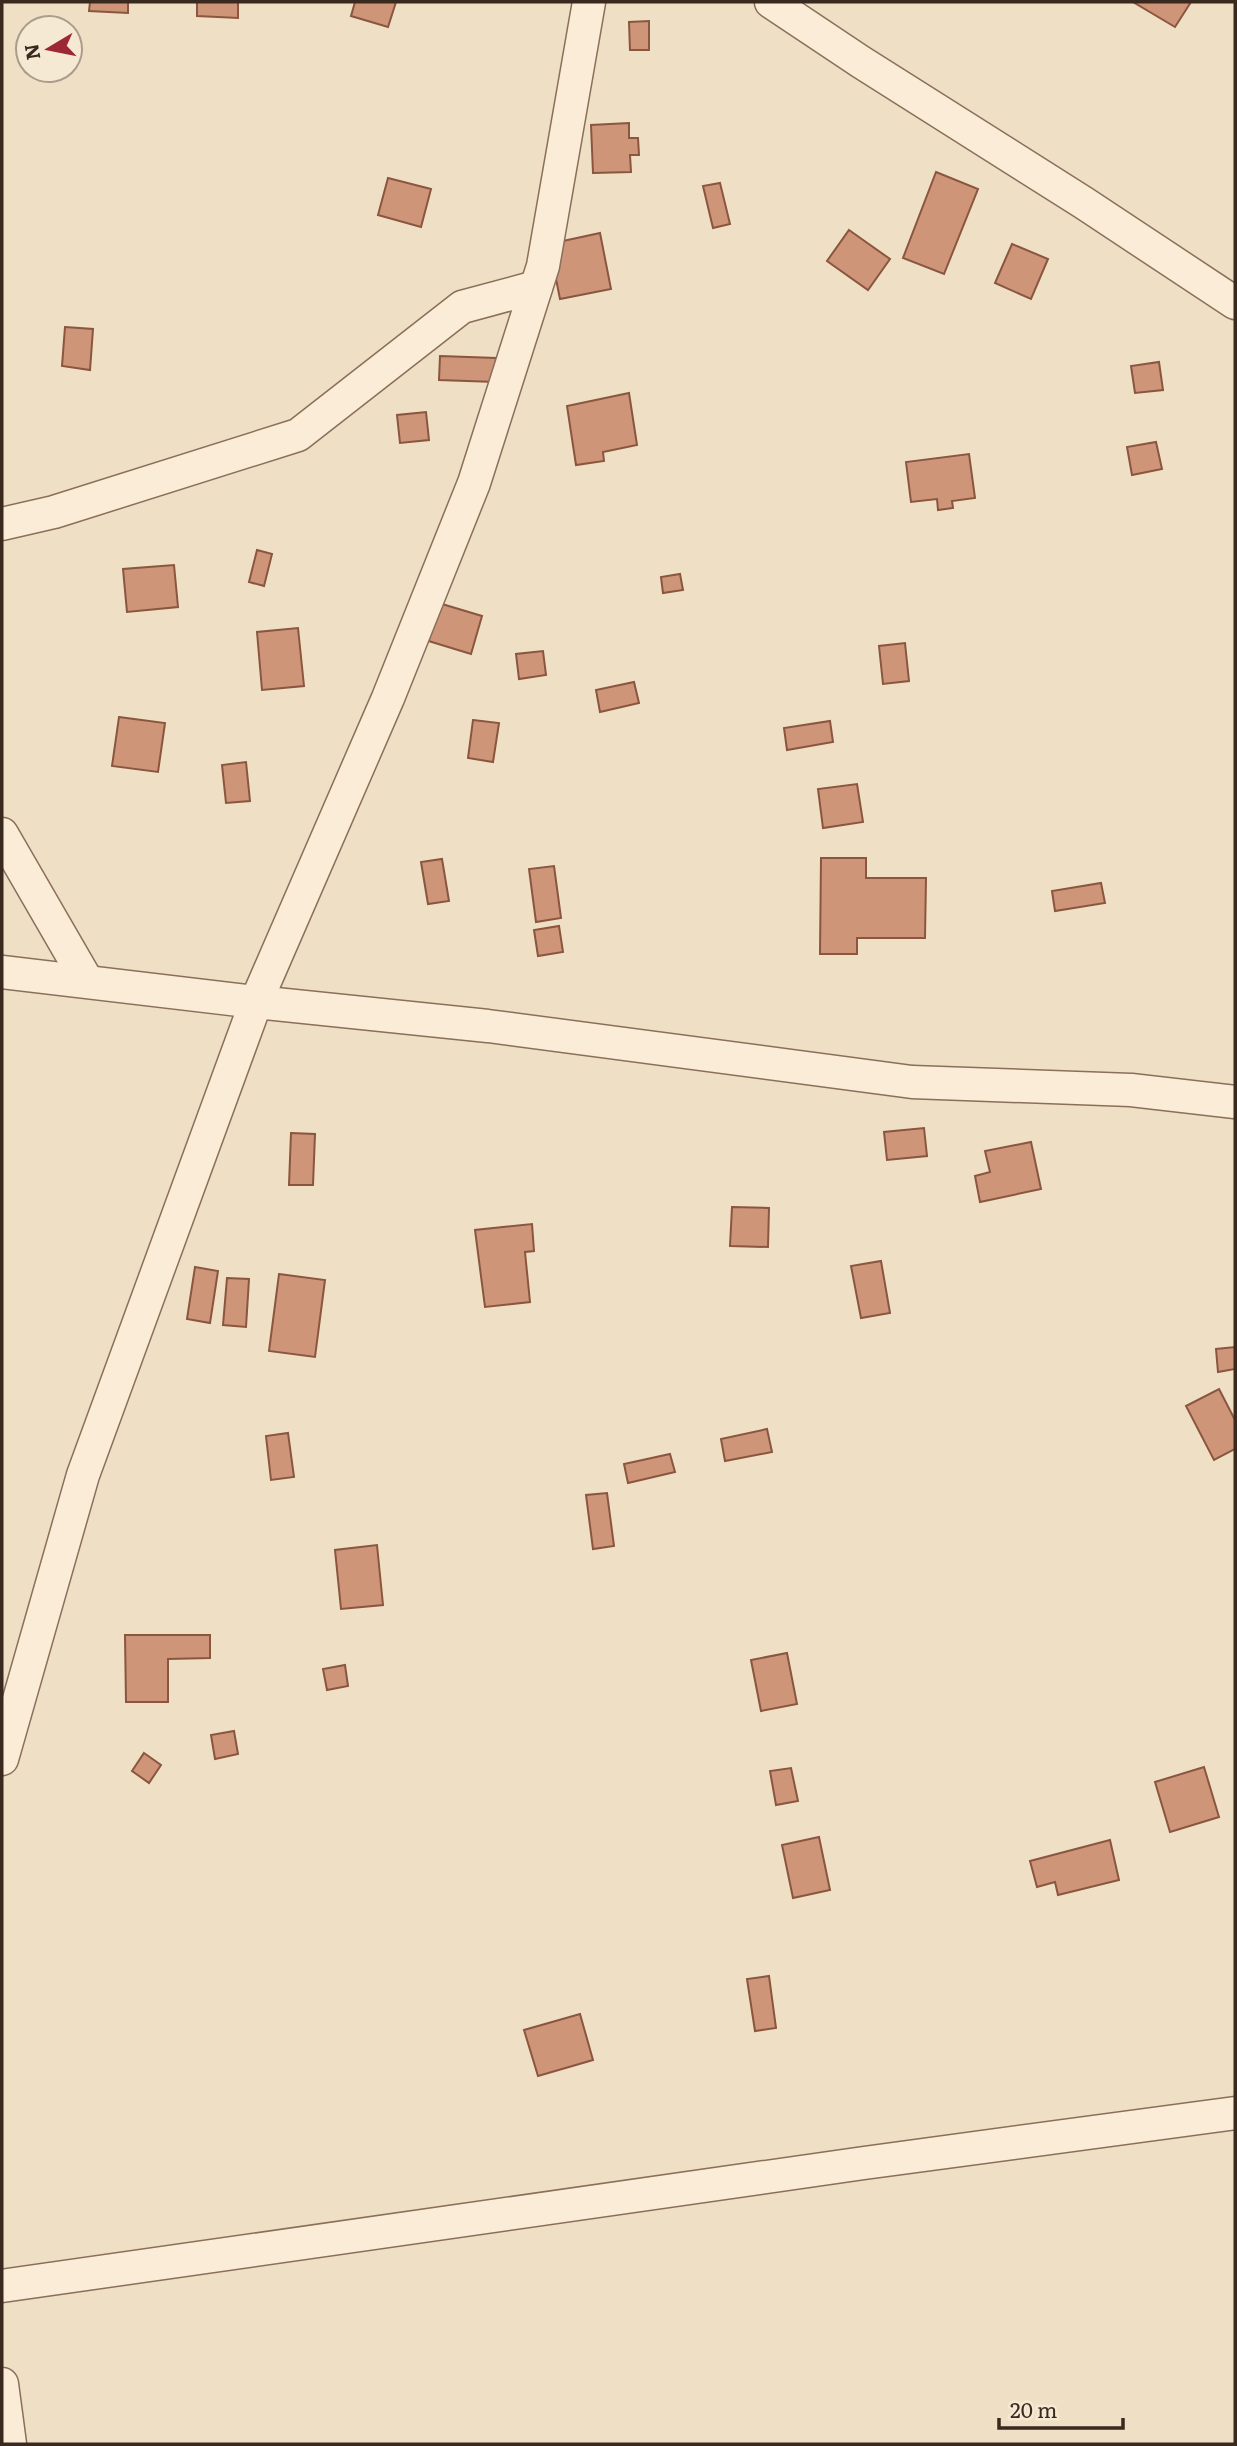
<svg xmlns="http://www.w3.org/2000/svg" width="1237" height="2446" viewBox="0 0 1237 2446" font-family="Literata,serif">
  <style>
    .building { fill: #ce9579; stroke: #8a563f; stroke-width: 2 }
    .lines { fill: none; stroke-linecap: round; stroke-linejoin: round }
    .minor-casing { stroke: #8a6f5a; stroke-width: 35 }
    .minor { stroke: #faecd7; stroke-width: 32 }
  </style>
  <rect width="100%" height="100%" fill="#efdfc4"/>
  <!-- building -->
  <g class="building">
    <polygon points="90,2 128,2 128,13 89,11"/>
    <polygon points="197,2 238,2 238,18 197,16"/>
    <polygon points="355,2 396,2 388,27 351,16"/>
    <polygon points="1133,2 1191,2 1175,27"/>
    <polygon points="649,21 649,50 630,50 629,22"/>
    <polygon points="629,123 629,138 638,138 639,155 630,155 631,172 593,173 591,125"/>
    <polygon points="936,172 978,189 944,274 903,258"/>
    <polygon points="388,178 431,189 421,227 378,215"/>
    <polygon points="720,183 730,224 713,228 703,186"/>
    <polygon points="849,230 890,259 868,290 827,261"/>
    <polygon points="600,233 611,289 560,299 549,244"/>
    <polygon points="1012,244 1048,259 1031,299 995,283"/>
    <polygon points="65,327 93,329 90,370 62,366"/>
    <polygon points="440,356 496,358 495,382 439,380"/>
    <polygon points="1159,362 1163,390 1135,393 1131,366"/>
    <polygon points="629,393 637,445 603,452 604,461 576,465 567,406"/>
    <polygon points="426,412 429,440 400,443 397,415"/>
    <polygon points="1156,442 1162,469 1132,475 1127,447"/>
    <polygon points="969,454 975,498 952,501 953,508 938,510 937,499 911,502 906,462"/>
    <polygon points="257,550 272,554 264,586 249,582"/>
    <polygon points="174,565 178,607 127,612 123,569"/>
    <polygon points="680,574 683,590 663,593 661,577"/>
    <polygon points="432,601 482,616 471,654 422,639"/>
    <polygon points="298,628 304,686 262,690 257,632"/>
    <polygon points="905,643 909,681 883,684 879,646"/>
    <polygon points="543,651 546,675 519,679 516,654"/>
    <polygon points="634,682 639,703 600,712 596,690"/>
    <polygon points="119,717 165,723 158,772 112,766"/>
    <polygon points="473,720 499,723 493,762 468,758"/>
    <polygon points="830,721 833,742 787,750 784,728"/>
    <polygon points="246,762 250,801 226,803 222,765"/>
    <polygon points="857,784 863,822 823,828 818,789"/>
    <polygon points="821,858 866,858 866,878 926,878 925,938 857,938 857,954 820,954"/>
    <polygon points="442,859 449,901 428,904 421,862"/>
    <polygon points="554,866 561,918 536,922 529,869"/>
    <polygon points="1101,883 1105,903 1055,911 1052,891"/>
    <polygon points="559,926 563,952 538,956 534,930"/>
    <polygon points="924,1128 927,1156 887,1160 884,1132"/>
    <polygon points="291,1133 315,1134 313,1185 289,1185"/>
    <polygon points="1031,1142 1041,1189 980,1202 975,1176 990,1172 985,1151"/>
    <polygon points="732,1207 769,1208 768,1247 730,1246"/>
    <polygon points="532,1224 534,1251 525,1252 530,1302 485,1307 475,1230"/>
    <polygon points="881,1261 890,1313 861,1318 851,1266"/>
    <polygon points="195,1267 218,1271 210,1323 187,1319"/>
    <polygon points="279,1274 325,1280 315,1357 269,1351"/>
    <polygon points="227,1278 249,1279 246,1327 223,1325"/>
    <polygon points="1235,1347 1235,1369 1218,1372 1216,1349"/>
    <polygon points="1219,1389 1235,1420 1235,1449 1214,1460 1186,1406"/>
    <polygon points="767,1429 772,1452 725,1461 721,1439"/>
    <polygon points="288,1433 294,1477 271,1480 266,1436"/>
    <polygon points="670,1454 675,1472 628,1483 624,1464"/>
    <polygon points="607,1493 614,1546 593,1549 586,1495"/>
    <polygon points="377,1545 383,1605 341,1609 335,1550"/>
    <polygon points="125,1635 210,1635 210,1658 168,1659 168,1702 126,1702"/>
    <polygon points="787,1653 797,1704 761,1711 751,1660"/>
    <polygon points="345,1665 348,1686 327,1690 323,1669"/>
    <polygon points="234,1731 238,1754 215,1759 211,1735"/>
    <polygon points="144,1753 161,1765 149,1783 132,1771"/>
    <polygon points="1204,1767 1219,1817 1170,1832 1155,1782"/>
    <polygon points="791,1768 798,1801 776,1805 770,1771"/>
    <polygon points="819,1837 830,1890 793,1898 782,1845"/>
    <polygon points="1110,1840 1119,1880 1058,1895 1055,1882 1037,1887 1030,1861"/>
    <polygon points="769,1976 776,2028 755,2031 747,1979"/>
    <polygon points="580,2014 593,2060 538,2076 524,2030"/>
  </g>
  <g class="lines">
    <defs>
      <g id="minor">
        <polyline points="771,2 861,62 1084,203 1235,303"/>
        <polyline points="2,524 54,512 298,435 462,307 536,287"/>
        <polyline points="2,834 87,981"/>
        <polyline points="2,972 256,1002 488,1026 912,1082 1131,1090 1235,1102"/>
        <polyline points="2,1759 83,1475 256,1002 388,698 474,483 543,266 589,2"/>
        <polyline points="2,2286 864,2163 1235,2113"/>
        <polyline points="2,2384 10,2444"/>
      </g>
    </defs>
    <!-- minor casing -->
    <use href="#minor" class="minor-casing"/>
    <!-- minor -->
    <use href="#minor" class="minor"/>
  </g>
  <!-- border -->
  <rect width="1237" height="2446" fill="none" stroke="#3a291e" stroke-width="7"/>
  <!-- north arrow -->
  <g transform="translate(49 49) rotate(260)"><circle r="33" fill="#f6e9d4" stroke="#ab9c8b" stroke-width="2"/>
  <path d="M0-5L12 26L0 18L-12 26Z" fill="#9b2833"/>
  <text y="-10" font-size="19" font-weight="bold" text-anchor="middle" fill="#3a291e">N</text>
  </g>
  <!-- scale -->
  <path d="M999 2418v10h124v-10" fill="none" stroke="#3a291e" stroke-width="3.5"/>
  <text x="1010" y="2418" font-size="21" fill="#3a291e" stroke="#f6e9d4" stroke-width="5" paint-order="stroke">20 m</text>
</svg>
